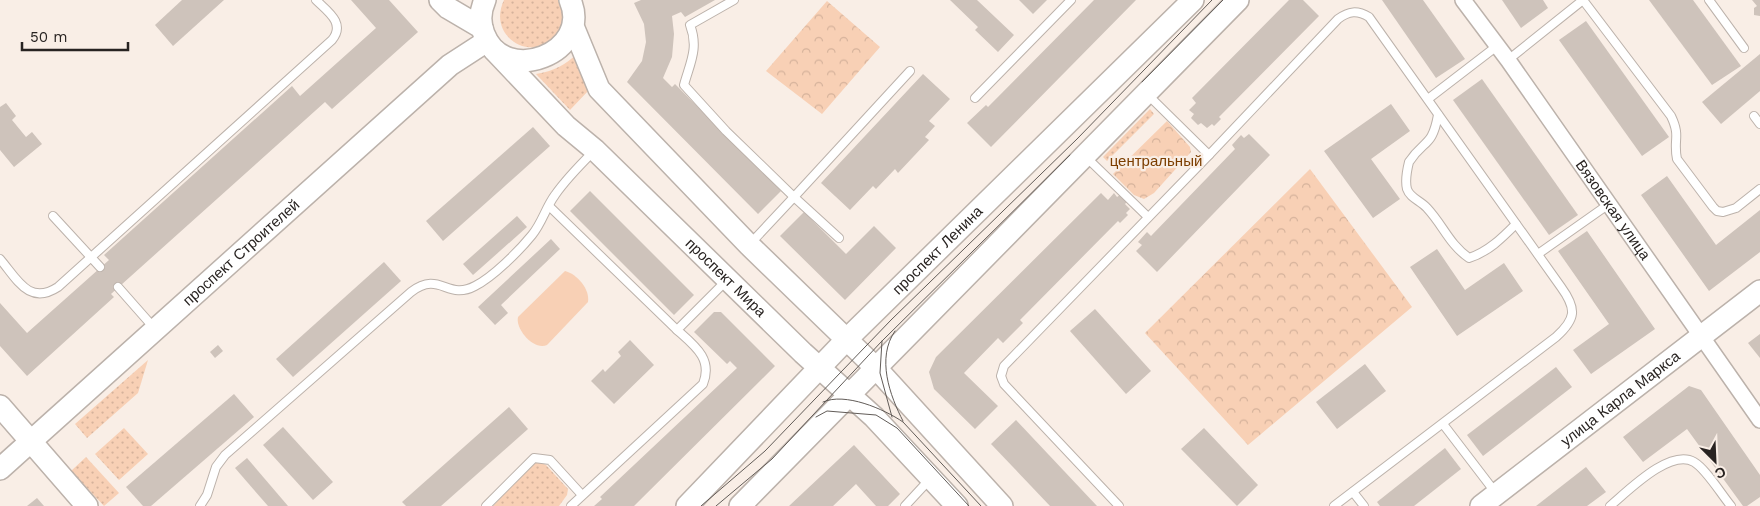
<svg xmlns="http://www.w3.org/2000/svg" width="1760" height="506" viewBox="0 0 1760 506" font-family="'Work Sans',sans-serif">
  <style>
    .grass { fill: url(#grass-dots) }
    .forest { fill: url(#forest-crowns) }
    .pitch { fill: #f8d0b5 }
    .building { fill: #cec3bb }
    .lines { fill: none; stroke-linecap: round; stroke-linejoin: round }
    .lane-casing { stroke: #bcb2ab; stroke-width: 10 }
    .street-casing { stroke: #bcb2ab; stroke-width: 18 }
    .secondary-casing { stroke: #bcb2ab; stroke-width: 24 }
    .lane { stroke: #fff; stroke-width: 8 }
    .street { stroke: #fff; stroke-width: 15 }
    .secondary { stroke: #fff; stroke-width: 21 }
    .tram { stroke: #625c58; stroke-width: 1 }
    .labels { text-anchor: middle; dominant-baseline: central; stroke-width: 4.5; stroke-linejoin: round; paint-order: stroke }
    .park-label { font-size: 15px; fill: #7c3e01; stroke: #f9eee6 }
    .street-label { font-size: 15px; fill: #282321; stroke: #f9eee6 }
  </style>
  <defs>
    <pattern id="grass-dots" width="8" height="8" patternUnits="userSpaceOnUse" patternTransform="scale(1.25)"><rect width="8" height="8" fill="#f8d0b5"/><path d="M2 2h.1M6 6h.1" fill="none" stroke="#d5b29b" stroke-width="1.8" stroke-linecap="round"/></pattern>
    <pattern id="forest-crowns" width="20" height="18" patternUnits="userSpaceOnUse" patternTransform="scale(1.25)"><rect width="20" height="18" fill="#f8d0b5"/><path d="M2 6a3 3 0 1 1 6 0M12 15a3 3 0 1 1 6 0" fill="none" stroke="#d5b29b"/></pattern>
  </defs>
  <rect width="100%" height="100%" fill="#f9eee6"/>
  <!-- grass -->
  <g class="grass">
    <path d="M504 0H558C563 9 564 20 559 30 540 67 485 40 504 0Z"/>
    <path d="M578 53 589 90 570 110 536 74C554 71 565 65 578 53Z"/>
    <polygon points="1150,109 1154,114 1107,161 1103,157"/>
    <polygon points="148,360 138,393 87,438 75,424"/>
    <polygon points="124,428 148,454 119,480 95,454"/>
    <polygon points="86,457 119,493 104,506 71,471"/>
    <polygon points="540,462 546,465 568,489 567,495 559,506 493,506 532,464"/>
  </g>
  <!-- forest -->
  <g class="forest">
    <polygon points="827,1 880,47 822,114 766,71"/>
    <polygon points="1167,121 1190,147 1191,152 1154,193 1144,199 1134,195 1113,174"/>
    <polygon points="1310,169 1412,307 1248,445 1145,333"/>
  </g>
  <!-- pitch -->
  <path class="pitch" d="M565 271C577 274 590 289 588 302L547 345C534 351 515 329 518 317Z"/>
  <!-- building -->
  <g class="building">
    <polygon points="182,0 224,0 173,46 155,25"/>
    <polygon points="351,0 389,0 418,32 332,109 325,102 111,294 114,297 27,376 0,346 0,303 27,333 109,260 104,255 292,86 300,96 376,28"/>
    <polygon points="641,0 715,0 685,17 681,12 672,16 674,34 672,57 663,78 672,87 675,84 781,191 758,214 627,82 642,61 646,42 644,24 634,3"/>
    <polygon points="950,0 977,0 1014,35 998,52 975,30 978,27"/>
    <polygon points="1019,0 1047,0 1033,14"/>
    <polygon points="1094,0 1136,0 991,147 967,123 986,105 988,107"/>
    <polygon points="1289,0 1303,0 1319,16 1219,117 1221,119 1214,126 1212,124 1207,128 1201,123 1198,125 1191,118 1194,114 1189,110 1196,103 1192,98"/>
    <polygon points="1382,0 1423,0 1465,59 1436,78"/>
    <polygon points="1502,0 1543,0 1548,8 1521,28"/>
    <polygon points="1649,0 1693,0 1741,66 1712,85"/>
    <polygon points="1752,0 1760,0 1760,16 1754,15 1754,8 1757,6"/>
    <polygon points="1586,21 1669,137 1642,156 1559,40"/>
    <polygon points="1760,54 1760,91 1721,124 1702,102"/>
    <polygon points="923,74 950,99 929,121 935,126 925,137 929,140 898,173 895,169 876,189 873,186 850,210 821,183"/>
    <polygon points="1482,79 1578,215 1549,235 1453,100"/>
    <polygon points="6,103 16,116 12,120 26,137 32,132 42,144 14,167 0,150 0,107"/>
    <polygon points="1391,104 1410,131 1371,159 1400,199 1373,218 1324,151"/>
    <polygon points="533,127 550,146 443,241 426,221"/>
    <polygon points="1249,134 1270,155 1157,272 1136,251 1142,245 1138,242 1147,232 1151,236 1235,149 1232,145 1241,135 1244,138"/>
    <polygon points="1667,176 1716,245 1760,210 1760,252 1709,291 1641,195"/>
    <polygon points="590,191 694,295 674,315 570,211"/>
    <polygon points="1101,193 1108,200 1114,193 1117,197 1120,195 1127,202 1125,204 1130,209 1126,213 1128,215 1120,223 1118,221 1020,320 1023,323 1003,343 998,338 964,373 998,406 975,429 934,389 929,372 936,357"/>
    <polygon points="804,212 846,254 874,226 896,248 845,300 780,236"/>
    <polygon points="517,216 527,227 473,275 463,264"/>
    <polygon points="1587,231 1655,329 1591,374 1573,350 1609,324 1558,251"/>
    <polygon points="551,239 560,249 501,305 508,313 495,325 478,307"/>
    <polygon points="1437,249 1465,290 1504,263 1523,291 1457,336 1410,267"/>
    <polygon points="384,262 401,281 293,377 276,359"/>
    <polygon points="1095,309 1151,371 1126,394 1070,331"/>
    <polygon points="714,312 721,312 775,366 634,506 594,506 602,499 600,497 737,368 730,361 727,364 694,332"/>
    <polygon points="1760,334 1760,358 1748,343"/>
    <polygon points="630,340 654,365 614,404 591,381 603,369 605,372 621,356 618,352"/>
    <polygon points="218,345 223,351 215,358 210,352"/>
    <polygon points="1365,364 1386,391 1337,429 1316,402"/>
    <polygon points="1556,367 1572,387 1483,456 1467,435"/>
    <polygon points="1689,386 1701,390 1760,475 1760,497 1747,506 1743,506 1687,429 1643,462 1623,437"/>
    <polygon points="234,394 254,417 151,506 143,506 126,487"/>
    <polygon points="509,407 528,429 441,506 406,506 402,502"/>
    <polygon points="1016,420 1097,506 1050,506 991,444"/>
    <polygon points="283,427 333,482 313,500 263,445"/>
    <polygon points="1204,428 1258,485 1237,506 1181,449"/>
    <polygon points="854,445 900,494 888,506 876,506 856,484 833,506 789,506"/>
    <polygon points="1445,448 1461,469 1414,506 1380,506 1377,502"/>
    <polygon points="247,458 288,506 268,506 235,468"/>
    <polygon points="1586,467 1606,492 1587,506 1536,506"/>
    <polygon points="37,498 44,506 27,506"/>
  </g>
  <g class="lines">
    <defs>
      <g id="lane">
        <path d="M734 0 690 25C699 48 690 63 684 85L726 131 794 197 910 71"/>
        <path d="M1583 0 1671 116C1681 137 1673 139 1677 159L1713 207 1717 211 1723 212 1736 208 1760 189"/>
        <polyline points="1709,0 1744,48"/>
        <polyline points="1508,60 1583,0"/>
        <polyline points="1148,95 1209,155"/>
        <polyline points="975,98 1071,0"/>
        <polyline points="1428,99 1497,46"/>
        <path d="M1438 115C1432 148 1424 139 1409 162 1407 170 1405 181 1407 189 1410 198 1421 201 1427 208 1443 225 1449 244 1469 258 1488 252 1502 238 1516 224"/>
        <polyline points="1754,116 1760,124"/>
        <polyline points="1085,156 1148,217"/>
        <polyline points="549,206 677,330"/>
        <polyline points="53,216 100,267"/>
        <polyline points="750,244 794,197 839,238"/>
        <polyline points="1538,254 1609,204"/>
        <path d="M0 259C17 279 29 306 58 287L332 40C346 23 327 11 316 0"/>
        <polyline points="118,287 155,329"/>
        <polyline points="1443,424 1495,492"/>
        <polyline points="1353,492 1364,506"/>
        <path d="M200 506 207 495 216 467 225 455 411 292C440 270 447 301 475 286 493 277 519 251 532 235 542 223 546 207 555 195 566 179 580 165 593 152"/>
        <polyline points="486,506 534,458 550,460 582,495"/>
        <path d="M571 506 703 384C713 359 695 346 677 330L726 281"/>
        <polyline points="905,506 930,479"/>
        <path d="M1119 506 1004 384 1001 376 1004 366 1209 155 1338 19C1349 11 1357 10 1369 17L1561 287C1577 309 1576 319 1556 337L1334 506"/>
        <path d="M1610 506C1628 491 1670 448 1694 462 1706 469 1721 494 1731 506"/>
      </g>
      <g id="street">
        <path id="s1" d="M1463 0 1508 60 1760 420"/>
      </g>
      <g id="secondary">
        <polyline points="440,0 448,8 482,28"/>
        <path d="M485 0C480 11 479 22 484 34 504 87 593 53 570 0"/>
        <polyline points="573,26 599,89 749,245 875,367 1002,506"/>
        <path id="s2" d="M494 50 566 126 595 150 803 353 874 417 957 506"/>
        <polyline points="0,406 87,506"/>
        <path id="s3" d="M0 469 450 65 487 41"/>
        <path id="s4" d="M687 506 846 340 1193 0"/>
        <polyline points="740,506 1238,0"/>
        <path id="s5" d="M1481 506 1760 291"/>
      </g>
    </defs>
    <!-- lane casing -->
    <use href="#lane" class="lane-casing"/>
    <!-- street casing -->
    <use href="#street" class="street-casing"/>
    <!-- secondary casing -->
    <use href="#secondary" class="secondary-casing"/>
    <!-- lane -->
    <use href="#lane" class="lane"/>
    <!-- street -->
    <use href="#street" class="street"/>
    <!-- secondary -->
    <use href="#secondary" class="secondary"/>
    <!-- tram -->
    <g class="tram">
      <polyline points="1142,82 1223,0"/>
      <path d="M895 331C876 358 890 396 903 421"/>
      <polyline points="882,341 880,373 892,417"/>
      <path d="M823 402C845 392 884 409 903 422L981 506"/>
      <polyline points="816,417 827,411 876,415 897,428 969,506"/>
      <polyline points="701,506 765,451 891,320 1077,139 1212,0"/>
      <polyline points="716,506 772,459 881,342 1070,155"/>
    </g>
  </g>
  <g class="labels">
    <!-- park labels -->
    <g class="park-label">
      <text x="1156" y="161">центральный</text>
    </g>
    <!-- street labels -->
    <g class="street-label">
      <text stroke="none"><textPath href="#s1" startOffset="258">Вязовская улица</textPath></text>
      <text stroke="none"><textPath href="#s4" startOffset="358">проспект Ленина</textPath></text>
      <text stroke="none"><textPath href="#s3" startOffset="324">проспект Строителей</textPath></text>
      <text stroke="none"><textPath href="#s2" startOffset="325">проспект Мира</textPath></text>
      <text stroke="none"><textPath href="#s5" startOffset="176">улица Карла Маркса</textPath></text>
    </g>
  </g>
  <!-- north arrow -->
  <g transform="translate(1715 461) rotate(156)" stroke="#f9eee6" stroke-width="4" paint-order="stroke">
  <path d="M0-4L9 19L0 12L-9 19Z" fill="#282321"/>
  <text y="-8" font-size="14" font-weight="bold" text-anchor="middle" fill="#282321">С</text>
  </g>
  <!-- scale -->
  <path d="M22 42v8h106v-8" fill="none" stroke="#282321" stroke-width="2.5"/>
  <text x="30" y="42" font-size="15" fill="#282321" stroke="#f9eee6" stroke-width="4" paint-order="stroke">50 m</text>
</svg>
